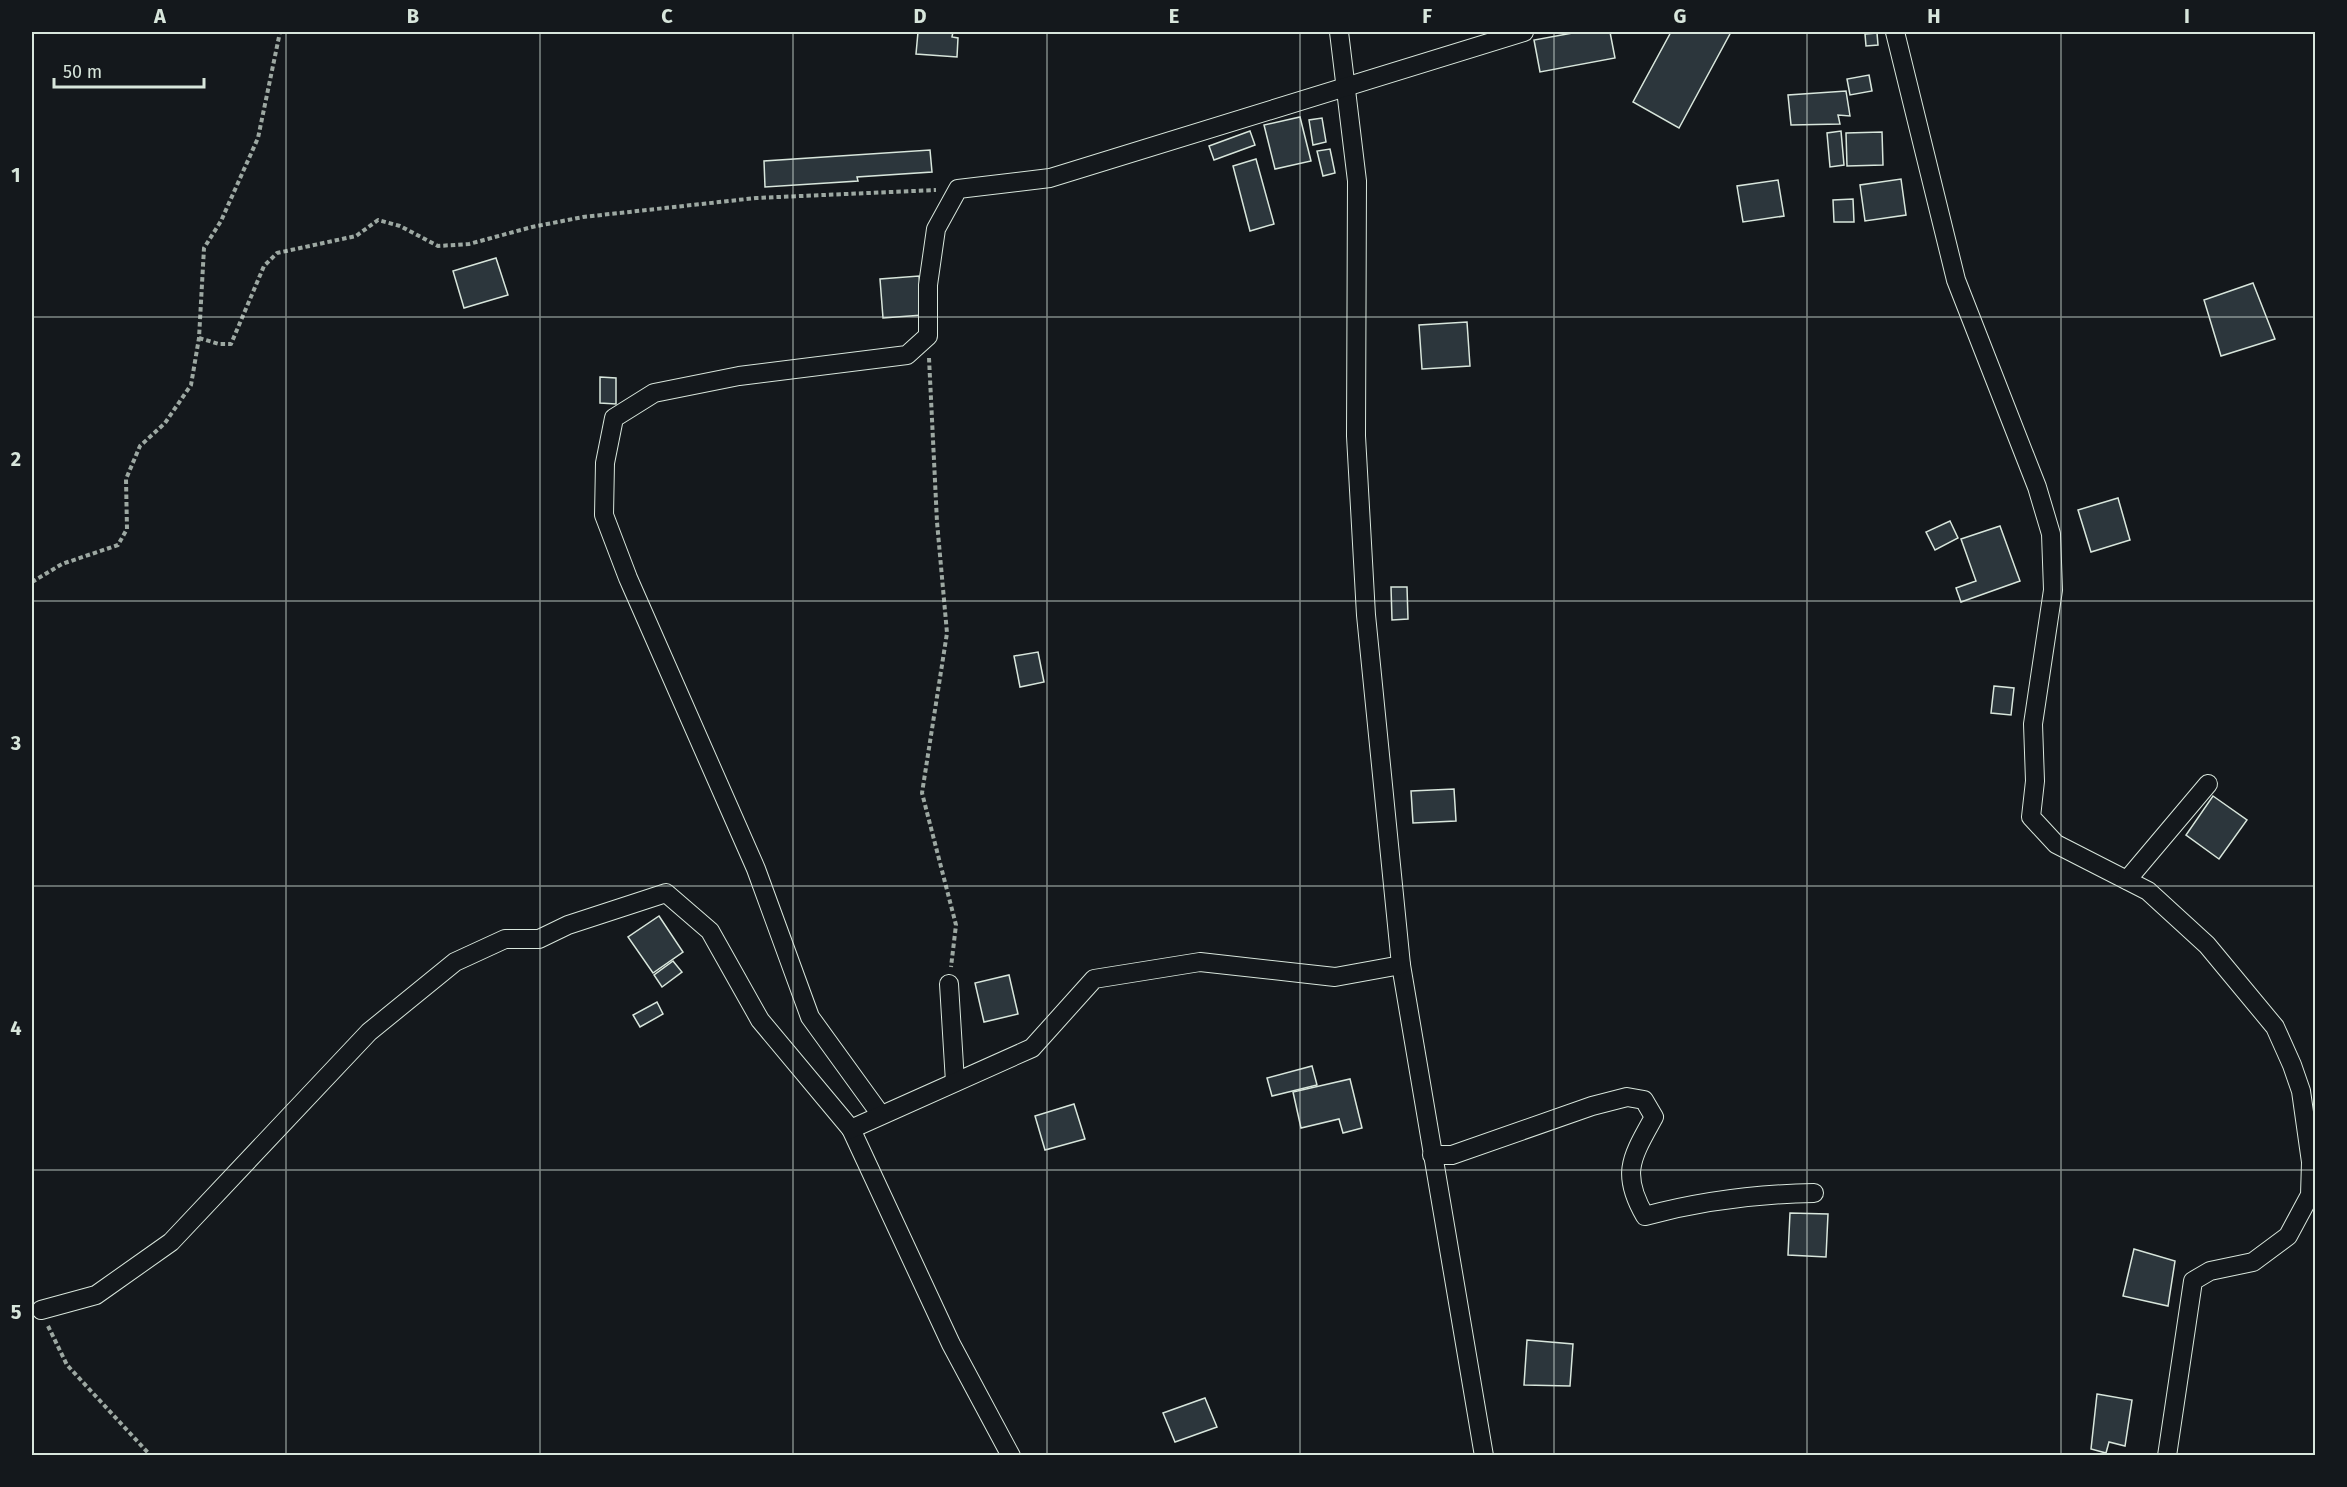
<svg xmlns="http://www.w3.org/2000/svg" width="2347" height="1487" viewBox="0 0 2347 1487" font-family="'Fira Sans',sans-serif">
  <style>
    .building { fill: #2c363c; stroke: #d8e6dc; stroke-width: 1.5 }
    .lines { fill: none; stroke-linecap: round; stroke-linejoin: round }
    .minor-casing { stroke: #d8e6dc; stroke-width: 20 }
    .path { stroke: #9da8a2; stroke-width: 4; stroke-dasharray: 4.5 3; stroke-linecap: butt }
    .minor { stroke: #14181c; stroke-width: 18 }
    .grid { fill: none; stroke: #d8e6dc; stroke-width: 1.5; stroke-opacity: 0.55 }
    .neatline { fill: none; stroke: #d8e6dc; stroke-width: 2 }
    .grid-label { font-size: 20px; text-anchor: middle; font-weight: bold; fill: #d8e6dc }
  </style>
  <rect width="100%" height="100%" fill="#14181c"/>
  <!-- building -->
  <g class="building">
    <polygon points="918,32 953,32 952,37 958,38 957,57 916,54"/>
    <polygon points="1578,32 1610,32 1615,58 1540,72 1534,40"/>
    <polygon points="1671,32 1731,32 1679,128 1633,102"/>
    <polygon points="1877,33 1878,45 1866,46 1865,34"/>
    <polygon points="1869,75 1872,91 1850,95 1847,79"/>
    <polygon points="1846,91 1850,116 1838,115 1840,124 1791,125 1788,95"/>
    <polygon points="1300,117 1311,161 1275,169 1264,125"/>
    <polygon points="1322,118 1326,142 1313,145 1309,120"/>
    <polygon points="1250,131 1255,145 1214,160 1209,146"/>
    <polygon points="1841,131 1844,165 1830,167 1827,133"/>
    <polygon points="1882,132 1883,165 1847,166 1846,133"/>
    <polygon points="1330,149 1335,173 1323,176 1317,151"/>
    <polygon points="930,150 932,172 857,177 858,181 765,187 764,161"/>
    <polygon points="1256,159 1274,224 1250,231 1233,166"/>
    <polygon points="1901,179 1906,215 1865,221 1860,185"/>
    <polygon points="1778,180 1784,216 1743,222 1737,186"/>
    <polygon points="1853,199 1854,222 1834,222 1833,200"/>
    <polygon points="496,258 508,295 464,308 453,271"/>
    <polygon points="919,276 923,315 883,318 880,279"/>
    <polygon points="2253,283 2275,339 2221,356 2204,300"/>
    <polygon points="1467,322 1470,366 1422,369 1419,325"/>
    <polygon points="600,377 616,378 616,404 600,403"/>
    <polygon points="2118,498 2130,540 2091,552 2078,510"/>
    <polygon points="1950,521 1958,538 1935,550 1926,532"/>
    <polygon points="2000,526 2020,581 1961,602 1956,588 1976,581 1961,539"/>
    <polygon points="1391,587 1407,587 1408,619 1392,620"/>
    <polygon points="1038,652 1044,682 1020,687 1014,656"/>
    <polygon points="1994,686 2014,688 2011,715 1991,713"/>
    <polygon points="1454,789 1456,821 1413,823 1411,791"/>
    <polygon points="2213,796 2247,820 2219,859 2186,835"/>
    <polygon points="659,916 683,952 653,973 628,937"/>
    <polygon points="673,961 682,972 662,987 654,975"/>
    <polygon points="1009,975 1018,1014 984,1022 975,983"/>
    <polygon points="657,1002 663,1014 640,1027 633,1015"/>
    <polygon points="1312,1066 1317,1085 1272,1096 1267,1078"/>
    <polygon points="1350,1079 1362,1128 1343,1133 1339,1119 1301,1128 1293,1092"/>
    <polygon points="1074,1104 1085,1139 1045,1150 1035,1116"/>
    <polygon points="1790,1213 1828,1214 1826,1257 1788,1255"/>
    <polygon points="2134,1249 2175,1261 2168,1306 2123,1296"/>
    <polygon points="1527,1340 1573,1344 1570,1386 1524,1385"/>
    <polygon points="2097,1394 2132,1400 2125,1446 2109,1442 2106,1453 2091,1449"/>
    <polygon points="1205,1398 1217,1427 1175,1442 1163,1413"/>
  </g>
  <g class="lines">
    <defs>
      <g id="minor">
        <polyline points="1339,32 1357,181 1356,436 1366,615 1401,965 1484,1456"/>
        <polyline points="1895,32 1956,280 2037,487 2051,534 2053,590 2033,724 2035,781 2031,817 2056,844 2148,891 2207,945 2275,1027 2292,1065 2301,1091 2311,1162 2310,1195 2288,1236 2253,1262 2210,1271 2193,1281 2167,1456"/>
        <polyline points="2127,880 2208,784"/>
        <polyline points="949,984 955,1082"/>
        <polyline points="881,1115 810,1017 756,869 628,578 604,515 605,463 614,418 654,393 739,376 907,355 928,336 928,285 936,229 958,189 1050,178 1524,32"/>
        <polyline points="851,1129 951,1344 1011,1456"/>
        <path d="M1432 1155H1452L1592 1106 1627 1097 1644 1100 1654 1117C1632 1157 1620 1173 1645 1216 1701 1201 1756 1194 1814 1193"/>
        <polyline points="41,1310 96,1295 171,1242 369,1032 455,962 505,939 539,939 568,925 666,893 710,931 760,1020 851,1129 1032,1048 1094,979 1200,962 1335,977 1401,965"/>
      </g>
    </defs>
    <!-- minor casing -->
    <use href="#minor" class="minor-casing"/>
    <!-- path -->
    <g class="path">
      <polyline points="199,338 219,344 231,344 264,266 277,253 356,236 378,220 400,226 438,246 469,244 532,227 583,217 756,198 936,190"/>
      <polyline points="929,358 937,522 947,633 922,793 956,925 951,967"/>
      <polyline points="32,582 62,564 118,545 127,529 126,479 140,446 165,423 191,385 199,338 204,248 221,221 258,138 280,32"/>
      <polyline points="48,1326 67,1365 151,1456"/>
    </g>
    <!-- minor -->
    <use href="#minor" class="minor"/>
  </g>
  <!-- grid -->
  <path class="grid" d="M286 32V1456M540 32V1456M793 32V1456M1047 32V1456M1300 32V1456M1554 32V1456M1807 32V1456M2061 32V1456M32 317H2316M32 601H2316M32 886H2316M32 1170H2316"/>
  <!-- border -->
  <rect width="2347" height="1487" fill="none" stroke="#14181c" stroke-width="66"/>
  <!-- scale -->
  <path d="M54 78v9h150v-9" fill="none" stroke="#d8e6dc" stroke-width="3"/>
  <text x="63" y="78" font-size="18" fill="#d8e6dc" stroke="#14181c" stroke-width="4.5" paint-order="stroke">50 m</text>
  <rect x="33" y="33" width="2281" height="1421" class="neatline"/>
  <g class="grid-label">
    <text x="160" y="23">A</text>
    <text x="413" y="23">B</text>
    <text x="667" y="23">C</text>
    <text x="920" y="23">D</text>
    <text x="1174" y="23">E</text>
    <text x="1427" y="23">F</text>
    <text x="1680" y="23">G</text>
    <text x="1934" y="23">H</text>
    <text x="2187" y="23">I</text>
    <text x="16" y="182">1</text>
    <text x="16" y="466">2</text>
    <text x="16" y="750">3</text>
    <text x="16" y="1035">4</text>
    <text x="16" y="1319">5</text>
  </g>
</svg>
